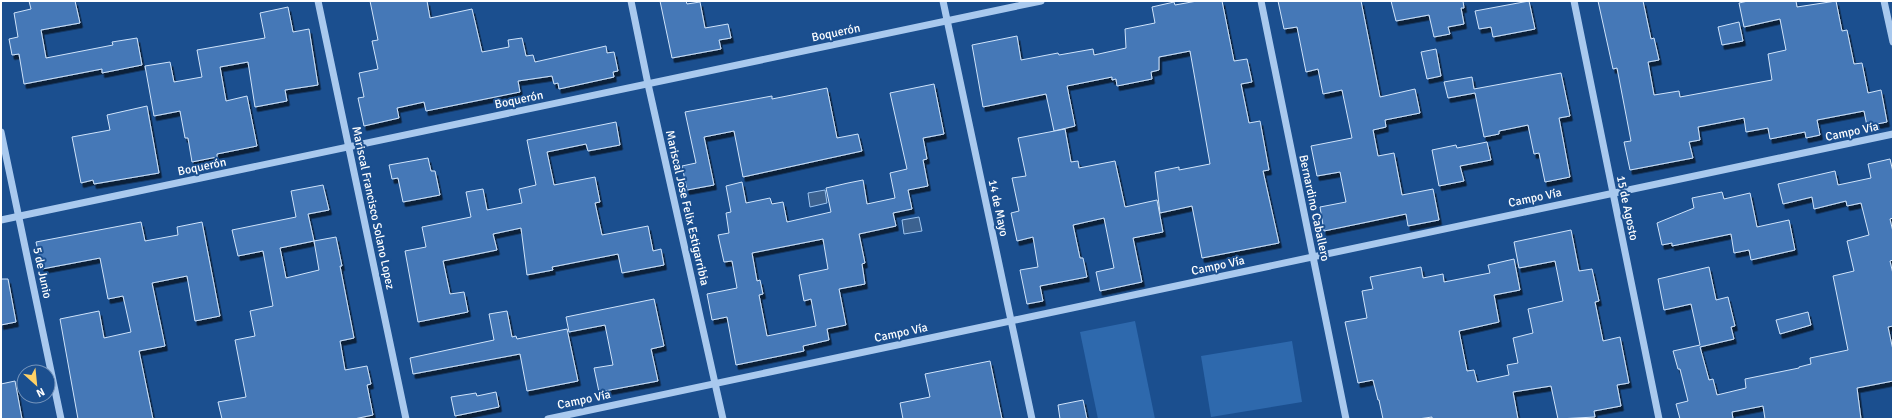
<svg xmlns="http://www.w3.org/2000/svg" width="1894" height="420" viewBox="0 0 1894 420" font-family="Signika,sans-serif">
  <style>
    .green { fill: #2e69ad }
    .water { fill: #3c6290; stroke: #9cc4f0 }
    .building { fill: #4478b7; stroke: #cfe3fa; fill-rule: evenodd; filter: url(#shadow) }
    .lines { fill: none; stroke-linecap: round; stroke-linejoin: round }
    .minor { stroke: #a9c9ee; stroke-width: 7 }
    .labels { text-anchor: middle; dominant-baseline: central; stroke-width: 4; stroke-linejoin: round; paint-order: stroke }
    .street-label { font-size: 12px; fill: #fff; stroke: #1b4f8f }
  </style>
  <defs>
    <filter id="shadow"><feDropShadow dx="2.5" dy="4.5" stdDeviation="0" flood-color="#0009"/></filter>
  </defs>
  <rect width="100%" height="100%" fill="#1b4f8f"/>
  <!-- green -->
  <g class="green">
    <polygon points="1135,321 1155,419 1098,419 1080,332"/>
    <polygon points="1292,341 1302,402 1211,417 1201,356"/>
  </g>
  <!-- water -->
  <g class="water">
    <polygon points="825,190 827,203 810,207 808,193"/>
    <polygon points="919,217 922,231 904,234 902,220"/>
  </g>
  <!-- building -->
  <g class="building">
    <polygon points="29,1 75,1 80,23 41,30 46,58 113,45 112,42 137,38 142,65 102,73 102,69 24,84 19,54 12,55 9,39 18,37 14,13 31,9"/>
    <polygon points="370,1 427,1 430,18 472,9 482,52 509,47 508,40 522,38 526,56 533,55 535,62 606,46 607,53 614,52 618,71 613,72 614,77 559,89 558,83 554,84 552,76 518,81 520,92 426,111 424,102 397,108 399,118 364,126 358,98 364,97 359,73 378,69 372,41 378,40"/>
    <polygon points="660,1 686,1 687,4 700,2 705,28 728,24 731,38 719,40 721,49 672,58"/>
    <polygon points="1197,1 1222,1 1234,61 1247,59 1252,82 1241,84 1249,123 1260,121 1269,170 1263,171 1279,243 1202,258 1192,206 1160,213 1155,172 1179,167 1179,170 1210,164 1190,51 1159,57 1159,70 1151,72 1152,79 1117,86 1116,79 1112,80 1112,77 1067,86 1075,126 1054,131 1046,94 983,107 972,45 1017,36 1021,60 1058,53 1059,55 1093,49 1094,55 1126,48 1125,29 1155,23 1152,7 1174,2 1175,5"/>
    <polygon points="1278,1 1361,1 1380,97 1415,89 1420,113 1385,120 1386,127 1373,130 1378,156 1394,153 1402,195 1433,189 1439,220 1408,226 1406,214 1324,231 1320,207 1346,202 1340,172 1317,176 1311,146 1352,138 1342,90 1323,94 1318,69 1306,72 1297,27 1284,29"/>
    <polygon points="1391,1 1463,1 1464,8 1461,8 1464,24 1448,27 1450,34 1434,37 1429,15 1396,21"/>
    <polygon points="1529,1 1535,29 1493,37 1491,27 1479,29 1475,11"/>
    <polygon points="1598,1 1643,1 1651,39 1654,38 1659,60 1648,62 1654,95 1679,91 1680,97 1772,80 1768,54 1786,50 1780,19 1744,27 1739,3 1748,1 1796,1 1797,7 1836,1 1842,31 1847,30 1854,64 1862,63 1868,93 1881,90 1887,122 1867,126 1864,111 1817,120 1820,135 1806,138 1805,132 1770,139 1768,128 1746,132 1744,118 1698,127 1700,140 1689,142 1693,158 1630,170 1624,142 1631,141 1617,68 1613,69"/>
    <polygon points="288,7 293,32 309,29 318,85 285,90 287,101 255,107 248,62 220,67 226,101 247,96 257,146 217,154 217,157 192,162 188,138 185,138 180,111 154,116 145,66 170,62 174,82 202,77 197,50 265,38 260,13"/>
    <polygon points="1739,22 1743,41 1722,45 1718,27"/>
    <polygon points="1436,49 1441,76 1427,79 1421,52"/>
    <polygon points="1561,73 1570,116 1559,118 1570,177 1545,182 1539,153 1534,154 1528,125 1499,131 1499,134 1484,137 1475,93 1448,98 1444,82 1472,77 1474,89"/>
    <path d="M934 84 944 134 923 138 927 159 923 160 928 186 908 190 912 209 893 213 896 226 859 234 865 263 862 264 865 284 839 289 846 325 827 329 829 340 803 346 804 351 736 365 727 317 712 320 707 294 737 288 732 261 724 262 718 235 729 233 726 213 731 212 726 186 742 182 746 203 770 198 772 204 783 202 787 222 831 212 826 188 848 183 863 180 867 204 895 198 890 173 907 169 890 93ZM823 239 828 269 799 275 804 301 811 299 816 326 767 336 759 295 763 294 760 280 757 281 752 253Z"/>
    <polygon points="827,88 837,138 858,134 862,151 743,177 734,131 704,137 714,185 687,190 682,166 696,163 685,112 772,96 772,99"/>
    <polygon points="147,106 159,173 94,184 93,180 81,183 72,137 110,130 107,115"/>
    <polygon points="616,122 620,145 588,151 586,144 547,152 554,185 595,177 600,202 595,203 602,235 648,226 653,251 661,249 664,265 622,273 618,254 552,267 553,270 527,275 521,228 493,234 497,250 443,261 450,294 464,292 468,312 418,322 405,251 426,247 422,227 471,217 466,192 483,189 487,210 522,203 519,189 536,185 527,140"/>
    <polygon points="1065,129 1071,162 1078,161 1079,168 1115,161 1125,207 1157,200 1163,232 1133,238 1142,282 1100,291 1096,272 1114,268 1104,218 1073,225 1080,258 1083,258 1087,277 1040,286 1043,301 1027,304 1020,270 1038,267 1033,237 1017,241 1011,213 1019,211 1012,178 1026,176 1018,138"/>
    <polygon points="1487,142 1491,160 1460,166 1464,181 1439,186 1432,150 1456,145 1457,148"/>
    <polygon points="428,158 431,171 435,171 440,195 403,202 398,178 392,179 389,165"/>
    <polygon points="1890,159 1893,172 1893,218 1890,219 1893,232 1893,260 1890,261 1893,274 1893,326 1888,327 1893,350 1893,381 1857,388 1861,419 1765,419 1763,406 1732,412 1733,419 1680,419 1676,404 1688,401 1680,369 1678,369 1673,351 1700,345 1691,304 1664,310 1658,279 1709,267 1716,300 1728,297 1735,326 1731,327 1734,339 1700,347 1709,380 1713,379 1717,395 1746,388 1745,379 1799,368 1799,367 1811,364 1810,358 1848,350 1833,276 1854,271 1847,241 1869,235 1861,203 1847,206 1846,201 1814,209 1812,197 1783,204 1778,184 1835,171 1838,185 1871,178 1868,164"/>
    <path d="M323 185 329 210 308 214 314 241 336 237 342 266H340L354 338 340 341 345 370 367 366 371 384 367 385 373 415 354 419H222L218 402 246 397 235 340 255 336 250 311 273 306 263 251 238 256 232 230 296 217 291 191ZM314 241 319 270 286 278 280 248Z"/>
    <polygon points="1722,192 1724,199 1750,193 1757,227 1789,220 1795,250 1751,260 1749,250 1734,253 1731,234 1672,246 1672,243 1662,245 1657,223 1694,208 1692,198"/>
    <polygon points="141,222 145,241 178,235 177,227 202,222 220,316 195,321 187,276 152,283 165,346 139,351 153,419 78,419 60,319 99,311 104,338 131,332 123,296 108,299 100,258 42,269 36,242"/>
    <polygon points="1571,230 1579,271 1592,269 1599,301 1595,302 1603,341 1620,337 1629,383 1617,385 1621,406 1594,411 1595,417 1558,419 1551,386 1513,392 1518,419 1432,419 1432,417 1418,419 1383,419 1379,400 1378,400 1373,380 1358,383 1345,322 1367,318 1362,291 1373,289 1370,277 1421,267 1423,278 1443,274 1444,282 1490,273 1488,265 1514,259 1520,290 1494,295 1499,322 1459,331 1467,371 1474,370 1477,382 1509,375 1507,365 1518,363 1513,338 1533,333 1528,309 1563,301 1555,261 1519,268 1514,242"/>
    <polygon points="1,279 8,279 16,322 1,325"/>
    <polygon points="654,299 664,346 651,349 658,381 599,392 594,368 613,365 605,325 569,332 566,317"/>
    <polygon points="507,311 512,337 516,336 517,339 567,329 578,381 527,391 520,354 413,374 410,358 494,340 489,314"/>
    <polygon points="1808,312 1811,325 1780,334 1776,320"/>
    <polygon points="990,361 1002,419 903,419 900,403 930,397 925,374"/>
    <polygon points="15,381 22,419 1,419 1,384"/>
    <polygon points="496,392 499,407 455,416 451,397 476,393 477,396"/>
    <polygon points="1083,400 1087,419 1060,419 1058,405"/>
  </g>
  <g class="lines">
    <!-- minor -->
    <g class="minor">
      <polyline points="318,1 406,419"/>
      <polyline points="631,1 648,84 723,419"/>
      <polyline points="943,1 1032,419"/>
      <polyline points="1261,1 1346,419"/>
      <polyline points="1574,1 1659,419"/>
      <polyline points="1884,1 1893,42"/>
      <polyline points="1,132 61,419"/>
      <polyline points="1,220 1041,1"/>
      <polyline points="548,419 1893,134"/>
    </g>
  </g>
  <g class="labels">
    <!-- street labels -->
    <g class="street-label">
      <text transform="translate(836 33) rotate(-12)">Boquerón</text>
      <text transform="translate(519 100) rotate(-12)">Boquerón</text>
      <text transform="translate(1852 132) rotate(-12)">Campo Vía</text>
      <text transform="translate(202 167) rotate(-12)">Boquerón</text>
      <text transform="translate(1535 198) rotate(-12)">Campo Vía</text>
      <text transform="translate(373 208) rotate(78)">Mariscal Francisco Solano Lopez</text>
      <text transform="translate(687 208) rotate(77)">Mariscal Jose Felix Estigarribia</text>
      <text transform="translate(998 208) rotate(78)">14 de Mayo</text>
      <text transform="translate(1314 208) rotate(78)">Bernardino Caballero</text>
      <text transform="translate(1627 208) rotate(78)">15 de Agosto</text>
      <text transform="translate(1218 266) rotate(-12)">Campo Vía</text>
      <text transform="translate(42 273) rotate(78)">5 de Junio</text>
      <text transform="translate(901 333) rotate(-12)">Campo Vía</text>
      <text transform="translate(584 400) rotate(-12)">Campo Vía</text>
    </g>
  </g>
  <!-- border -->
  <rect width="1894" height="420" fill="none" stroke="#ffffff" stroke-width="4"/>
  <!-- north arrow -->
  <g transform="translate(36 384) rotate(153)"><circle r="19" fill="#1b4f8f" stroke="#7695bc"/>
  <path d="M0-3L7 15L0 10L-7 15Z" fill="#ffd166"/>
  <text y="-6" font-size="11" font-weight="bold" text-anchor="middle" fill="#ffffff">N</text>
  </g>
</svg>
